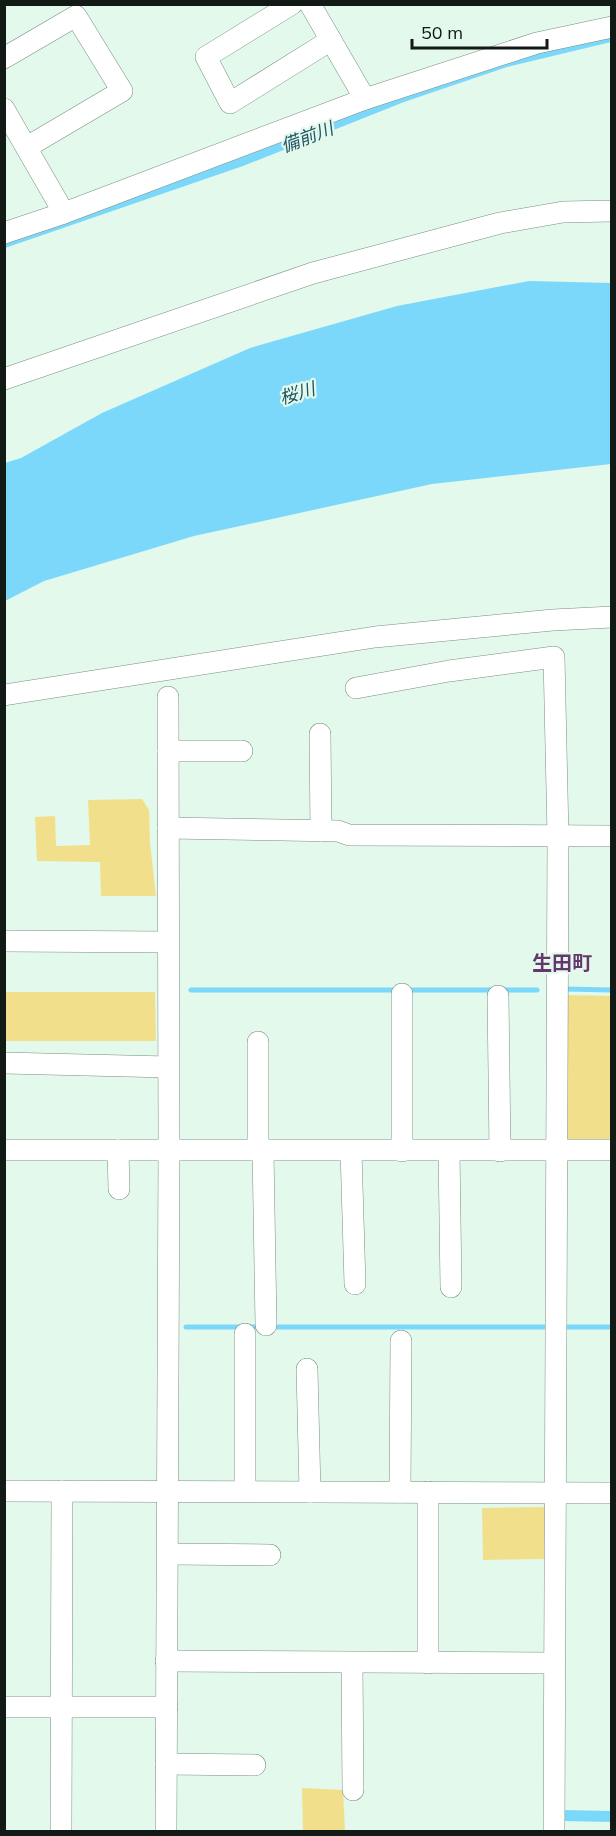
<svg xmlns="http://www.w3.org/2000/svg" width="616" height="1836" viewBox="0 0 616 1836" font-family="Mulish,'Noto Sans JP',sans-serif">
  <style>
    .green { fill: #f2df8c }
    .water { fill: #7bd8fb }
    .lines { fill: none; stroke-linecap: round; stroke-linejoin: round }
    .stream { stroke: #7bd8fb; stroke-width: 5 }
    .minor-casing { stroke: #7a8e83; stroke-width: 22 }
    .minor { stroke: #fff; stroke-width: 21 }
    .labels { text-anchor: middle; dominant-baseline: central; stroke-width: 4.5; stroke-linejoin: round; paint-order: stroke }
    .water-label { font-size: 18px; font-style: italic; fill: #225668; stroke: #e3f9ec }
    .quarter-label { font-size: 20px; font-weight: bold; fill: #64386d; stroke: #e3f9ec }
  </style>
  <rect width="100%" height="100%" fill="#e3f9ec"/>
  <!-- green -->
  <g class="green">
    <polygon points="142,799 149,810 150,843 156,896 101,896 100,862 37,861 35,817 55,816 56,846 90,845 88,800"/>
    <polygon points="5,992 155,992 156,1041 5,1041"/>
    <polygon points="564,995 611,996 611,1142 564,1142"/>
    <polygon points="547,1507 547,1559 483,1560 482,1508"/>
    <polygon points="302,1788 343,1790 345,1831 303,1831"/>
  </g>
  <!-- water -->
  <g class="water">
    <polygon points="611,32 611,42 507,67 404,102 243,166 5,248 4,238 505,57"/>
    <polygon points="529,281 611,283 611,464 432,484 194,536 44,581 5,601 5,463 21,458 102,413 250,348 397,306"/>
    <polygon points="564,1810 611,1811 611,1822 563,1821"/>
  </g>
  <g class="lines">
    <!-- stream -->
    <g class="stream">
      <polyline points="564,989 612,990"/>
      <polyline points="191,990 397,990"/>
      <polyline points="406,990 537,990"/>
      <polyline points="186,1327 261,1327"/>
      <polyline points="270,1327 547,1327"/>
      <polyline points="564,1327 612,1327"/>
    </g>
    <defs>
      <g id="minor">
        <polyline points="292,4 206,57 230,103 331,40"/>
        <polyline points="4,58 76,16 122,91 27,147"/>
        <polyline points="365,99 537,43 612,27"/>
        <polyline points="4,109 64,213"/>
        <polyline points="4,233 64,213 365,99 310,4"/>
        <polyline points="4,379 313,273 500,223 563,212 612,211"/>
        <polyline points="356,688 449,671 554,657 558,836 554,1832"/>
        <polyline points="4,695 375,637 553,620 612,617"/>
        <polyline points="320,734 321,831"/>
        <polyline points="168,751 242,751"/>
        <polyline points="168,828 338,831 349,835 612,836"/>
        <polyline points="4,941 168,942"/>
        <polyline points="402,994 402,1151"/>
        <polyline points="498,996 500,1151"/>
        <polyline points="258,1042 258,1150"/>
        <polyline points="4,1063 168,1067"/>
        <polyline points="4,1150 612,1150"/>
        <polyline points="118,1150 119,1189"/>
        <polyline points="263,1151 266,1325"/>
        <polyline points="351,1151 355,1284"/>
        <polyline points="449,1151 451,1287"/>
        <polyline points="307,1369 310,1492"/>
        <polyline points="4,1491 612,1493"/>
        <polyline points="245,1491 245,1334"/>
        <polyline points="400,1492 401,1341"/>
        <polyline points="428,1492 428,1663"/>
        <polyline points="168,1554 270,1555"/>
        <polyline points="166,1661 554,1663"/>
        <polyline points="352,1663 353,1790"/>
        <polyline points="4,1707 167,1707"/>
        <polyline points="166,1764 255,1765"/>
        <polyline points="61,1832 62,1491"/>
        <polyline points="166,1832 169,1150 168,697"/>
      </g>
    </defs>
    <!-- minor casing -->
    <use href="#minor" class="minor-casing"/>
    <!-- minor -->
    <use href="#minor" class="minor"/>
  </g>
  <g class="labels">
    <!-- water labels -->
    <g class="water-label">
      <text transform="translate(307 137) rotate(-21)">備前川</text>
      <text transform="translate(297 393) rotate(-17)">桜川</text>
    </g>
    <!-- quarter labels -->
    <g class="quarter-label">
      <text x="562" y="962">生田町</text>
    </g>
  </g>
  <!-- border -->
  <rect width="616" height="1836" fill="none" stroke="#121a15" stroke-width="12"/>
  <!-- scale -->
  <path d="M412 39v9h135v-9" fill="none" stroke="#121a15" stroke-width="3"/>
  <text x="421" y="39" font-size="18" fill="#121a15" stroke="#e3f9ec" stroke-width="4.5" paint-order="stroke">50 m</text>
</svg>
